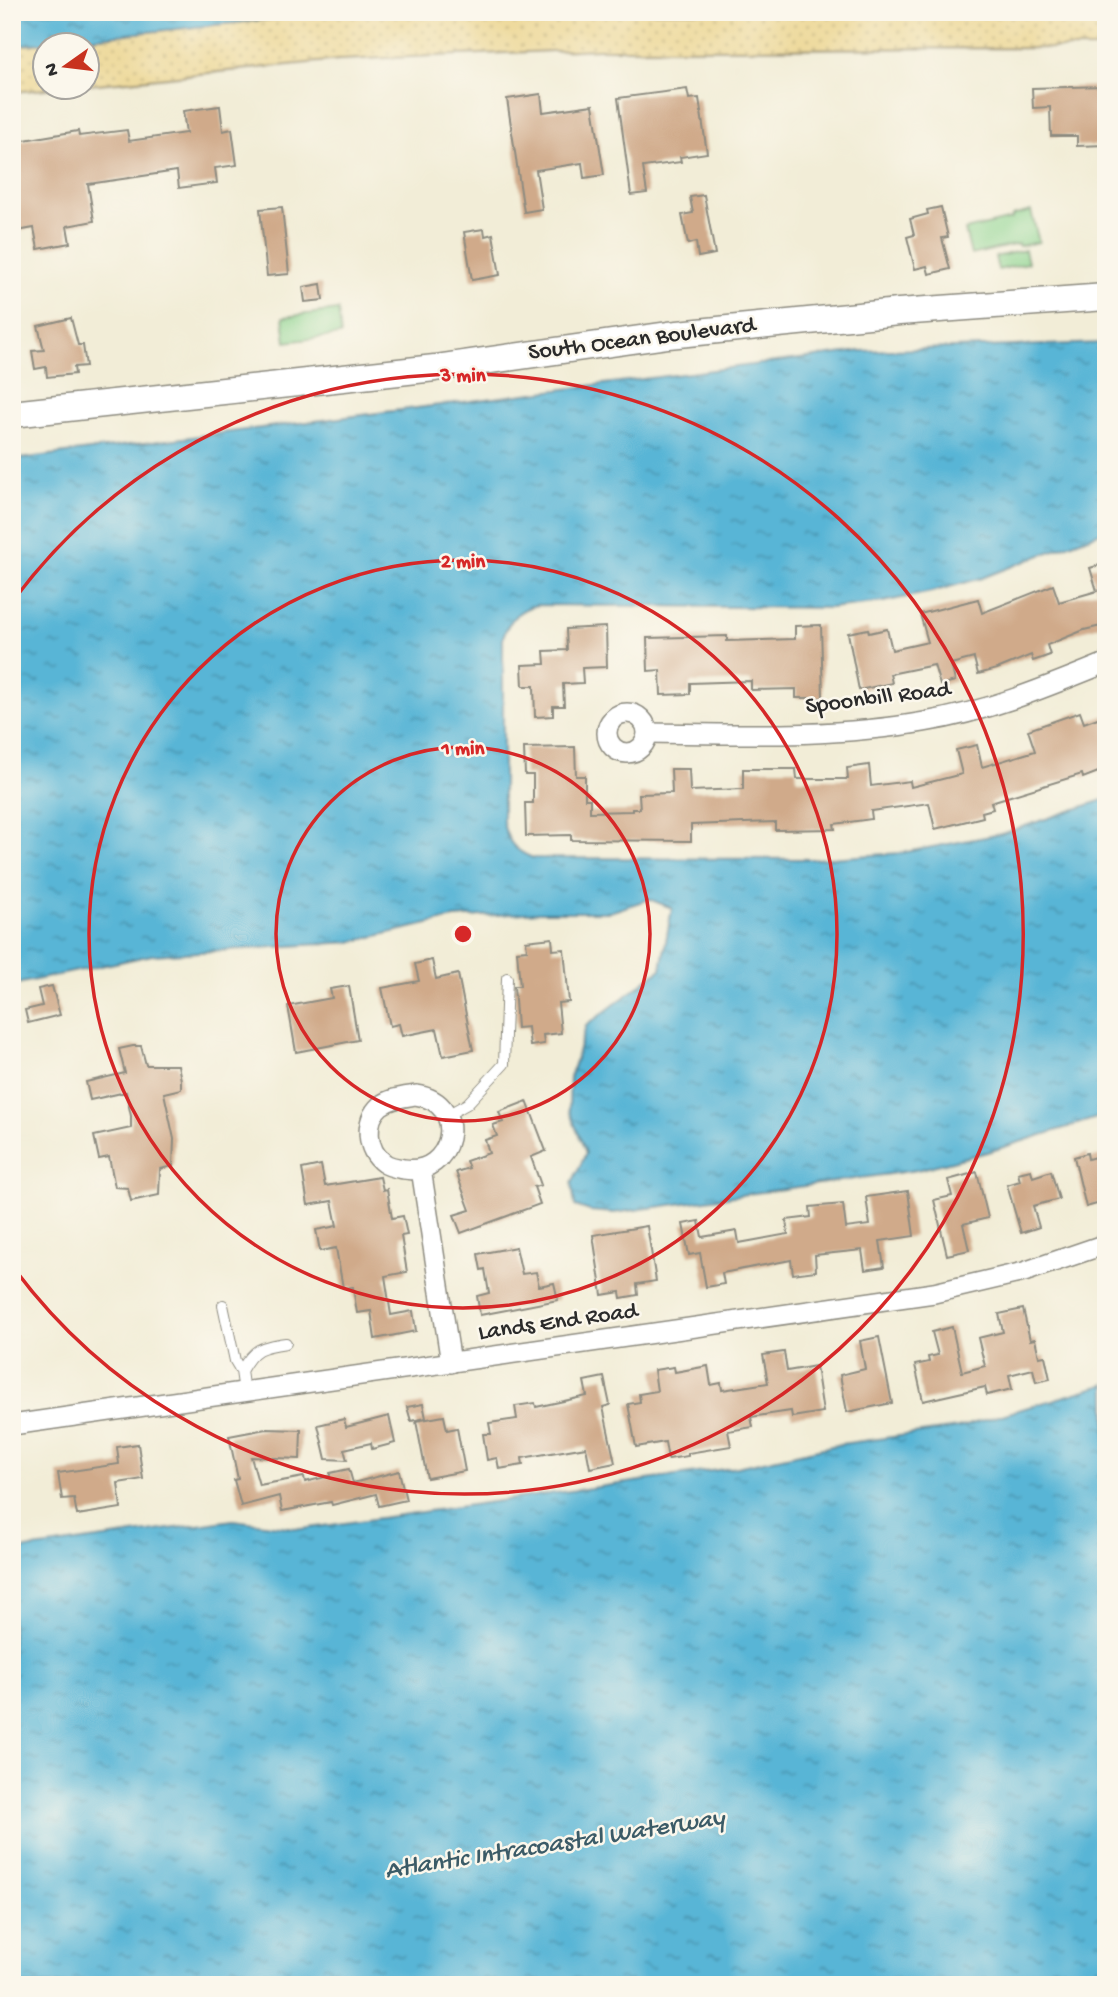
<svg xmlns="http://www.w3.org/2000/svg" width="1118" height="1997" viewBox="0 0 1118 1997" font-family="'Gochi Hand',sans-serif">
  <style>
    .green { fill: #8cd38e; stroke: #5c7f5c; stroke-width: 2 }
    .sand { fill: url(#sand-dots); stroke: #8c8264; stroke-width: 2 }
    .water { fill: url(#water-ripples); stroke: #427080; stroke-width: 2 }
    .building { fill: #d0aa8a }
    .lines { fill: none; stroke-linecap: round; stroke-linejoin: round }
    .lane-casing { stroke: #8e8c81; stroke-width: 12 }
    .street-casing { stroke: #8e8c81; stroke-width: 22 }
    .secondary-casing { stroke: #8e8c81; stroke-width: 29 }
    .lane { stroke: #fff; stroke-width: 10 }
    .street { stroke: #fff; stroke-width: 19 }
    .secondary { stroke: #fff; stroke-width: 26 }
    .ring { fill: none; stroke: #d62828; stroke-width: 3.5 }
    .labels { text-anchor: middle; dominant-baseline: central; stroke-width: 5; stroke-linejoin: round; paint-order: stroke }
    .street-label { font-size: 24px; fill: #2b2b2b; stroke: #fbf7ec }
    .water-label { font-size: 26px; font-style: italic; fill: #3b5b67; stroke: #fbf7ec }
    .centre { fill: #d62828; stroke: #fbf7ec; stroke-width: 3.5 }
    .ring-label { font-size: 21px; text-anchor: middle; font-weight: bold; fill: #d62828; stroke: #fbf7ec; stroke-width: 5; stroke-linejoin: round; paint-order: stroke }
  </style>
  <defs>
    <pattern id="sand-dots" width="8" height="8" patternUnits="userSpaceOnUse" patternTransform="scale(1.75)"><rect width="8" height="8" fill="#eeda9e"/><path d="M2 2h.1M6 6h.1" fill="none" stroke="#cb8" stroke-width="1.8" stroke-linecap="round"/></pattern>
    <pattern id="water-ripples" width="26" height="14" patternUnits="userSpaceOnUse" patternTransform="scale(1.75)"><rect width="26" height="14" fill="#58b5d6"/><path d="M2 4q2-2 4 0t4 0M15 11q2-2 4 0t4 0" fill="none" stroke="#4993ae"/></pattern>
  </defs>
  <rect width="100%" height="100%" fill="#fbf7ec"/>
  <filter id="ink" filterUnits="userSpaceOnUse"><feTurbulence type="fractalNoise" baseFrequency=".0143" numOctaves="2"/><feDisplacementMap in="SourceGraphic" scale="14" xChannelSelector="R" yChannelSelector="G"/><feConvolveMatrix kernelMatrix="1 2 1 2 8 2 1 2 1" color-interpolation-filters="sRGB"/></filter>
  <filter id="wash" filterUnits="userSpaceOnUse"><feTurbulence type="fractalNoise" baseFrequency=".00686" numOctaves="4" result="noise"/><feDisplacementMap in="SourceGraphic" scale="28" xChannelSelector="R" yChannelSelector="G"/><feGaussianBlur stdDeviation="1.57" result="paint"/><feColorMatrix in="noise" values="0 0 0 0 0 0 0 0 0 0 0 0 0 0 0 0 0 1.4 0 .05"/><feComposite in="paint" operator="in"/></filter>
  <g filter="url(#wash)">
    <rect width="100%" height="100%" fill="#f2edd7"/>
    <!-- green -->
    <g class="green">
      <polygon points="1031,211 1039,242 1019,246 1018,244 971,255 965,230 1012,219 1012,216"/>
      <polygon points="1025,250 1028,263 998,270 995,257"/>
      <polygon points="338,310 341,335 286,342 283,317"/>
    </g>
    <!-- sand -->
    <polygon class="sand" points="339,12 1106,12 1106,48 599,49 339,60 88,85 88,46 46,46 46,88 58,88 12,92 12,46"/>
    <!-- water -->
    <g class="water">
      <polygon points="12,12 339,12 12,46"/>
      <path d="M1106 343V530L982 578 931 592 883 602 830 608 537 605C519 609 509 619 503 637V822C507 842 515 851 533 858L816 859 901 853 1001 834 1106 799V1115L991 1151 917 1170 614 1213 590 1211 575 1206 572 1183 586 1153 569 1110 570 1078 586 1026 661 969 672 908 649 899 610 912H538L454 918 350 942 152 955 12 985V460L861 351Z"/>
      <polygon points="1106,1384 1106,1985 12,1985 12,1551 233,1520 303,1529 732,1468 841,1444 958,1428"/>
    </g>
    <g id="blocks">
      <!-- building -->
      <g class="building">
        <polygon points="1105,86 1106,145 1077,146 1077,136 1051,136 1050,107 1033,108 1032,88"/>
        <polygon points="687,89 689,99 699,98 707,153 680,157 681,162 643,167 647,193 631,195 618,98"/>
        <polygon points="541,94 543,112 593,105 604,175 584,178 582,163 536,170 542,209 524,212 507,99"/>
        <polygon points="220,106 223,131 232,129 237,165 215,168 217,183 179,188 177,171 88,184 94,221 67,226 70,243 38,249 34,228 12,232 12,142 78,131 79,136 127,130 129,141 186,133 183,111"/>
        <polygon points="704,195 715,254 698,257 696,242 688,244 682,215 693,213 690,197"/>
        <polygon points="282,207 289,274 267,276 260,209"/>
        <polygon points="941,207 948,237 942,238 950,269 929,274 927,266 915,269 907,237 914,235 910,219 928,214 927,210"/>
        <polygon points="484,229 485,236 493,234 500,275 472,280 464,232"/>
        <polygon points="321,284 323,300 305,302 303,287"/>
        <polygon points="71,318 78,345 83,345 86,366 74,367 75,374 47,377 46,367 35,369 32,351 44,350 38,326"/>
        <polygon points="1106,563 1106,622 1100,624 1101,626 1084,630 1047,645 1050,655 1033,661 1031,655 997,669 978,674 974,658 951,664 955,681 940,685 934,665 890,674 892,683 859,690 848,633 868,629 869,633 887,629 892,650 928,642 920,614 978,599 982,613 1053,585 1059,602 1097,591 1090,568"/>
        <polygon points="821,625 823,698 796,698 796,689 751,690 751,681 690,683 690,694 661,695 660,670 648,671 647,638 727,636 727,641 795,639 795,626"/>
        <polygon points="606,627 607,667 582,668 583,683 563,684 564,706 553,706 553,716 535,717 534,686 523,686 522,665 545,664 544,651 567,650 566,629"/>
        <polygon points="1080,712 1084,723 1106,715 1106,769 1083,778 1082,774 991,802 993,809 982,812 983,817 935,829 929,803 871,811 872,819 834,824 835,829 775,830 775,822 691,825 691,841 571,840 571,835 526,836 525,803 533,803 533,775 525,775 524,748 575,747 576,776 585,776 585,799 590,799 590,812 632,811 632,809 640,809 639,794 672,793 671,769 689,769 690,791 743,789 743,769 796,769 797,779 848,779 847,768 869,765 871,786 910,781 911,787 962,774 956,750 977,745 982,767 1035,751 1028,730"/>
        <polygon points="552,938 553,950 564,949 569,1002 558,1003 561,1033 543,1035 544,1044 530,1046 528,1027 517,1028 514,986 520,986 517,951 527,950 526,941"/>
        <polygon points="432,960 436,979 458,974 473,1050 443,1056 437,1029 402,1036 399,1024 390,1026 382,988 419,981 415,964"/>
        <polygon points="52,986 60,1015 28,1023 25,1010 42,1006 38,989"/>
        <polygon points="349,986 358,1040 296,1052 288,1006 332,998 330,989"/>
        <polygon points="133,1046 141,1046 146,1065 178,1065 181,1080 181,1089 164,1093 174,1139 173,1166 160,1169 159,1195 131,1201 128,1188 115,1187 109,1157 99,1159 94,1136 131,1128 131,1116 126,1092 90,1100 86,1082 125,1073 119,1049"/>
        <polygon points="527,1101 546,1151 531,1157 541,1185 534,1187 540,1204 461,1233 454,1215 470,1210 456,1172 469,1168 466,1161 489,1153 485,1140 497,1136 493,1125 503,1122 499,1112"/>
        <polygon points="1087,1153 1088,1159 1106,1154 1106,1183 1099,1185 1104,1202 1086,1207 1074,1157"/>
        <polygon points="321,1165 325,1186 380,1177 383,1190 387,1189 392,1218 403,1216 407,1235 401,1236 407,1272 385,1276 391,1315 413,1311 416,1331 375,1339 371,1311 357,1313 353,1287 343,1288 336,1248 320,1251 316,1230 337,1226 332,1201 308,1205 302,1169"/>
        <polygon points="1031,1170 1033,1177 1051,1171 1059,1199 1033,1206 1039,1227 1021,1233 1007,1185 1020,1181 1018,1173"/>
        <polygon points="977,1172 988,1218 963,1224 969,1250 947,1255 934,1200 952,1196 948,1180"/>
        <polygon points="908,1191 914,1236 880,1241 884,1267 865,1270 862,1250 815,1255 816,1271 793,1274 791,1260 722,1273 724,1284 706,1287 700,1253 689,1255 683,1224 699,1221 702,1237 737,1231 739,1243 788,1234 786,1220 811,1217 810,1207 843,1204 846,1228 870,1225 866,1197"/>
        <polygon points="647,1226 656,1281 637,1284 638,1295 621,1298 620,1292 602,1295 593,1235"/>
        <polygon points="516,1247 522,1274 536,1272 539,1286 554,1283 558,1300 480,1315 477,1296 489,1293 485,1269 481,1270 478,1254"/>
        <polygon points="1023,1309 1030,1340 1035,1339 1039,1357 1045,1356 1050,1379 1036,1382 1033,1369 1009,1375 1012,1389 987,1395 985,1387 923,1401 915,1365 929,1362 928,1357 938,1355 932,1332 952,1327 962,1372 985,1366 978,1338 1003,1332 999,1314"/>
        <polygon points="879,1337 892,1403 847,1412 840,1375 865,1369 860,1341"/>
        <polygon points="784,1352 787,1371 816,1366 823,1412 792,1417 791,1411 751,1417 753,1427 728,1431 731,1446 688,1453 688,1456 668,1459 665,1442 636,1447 628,1404 640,1402 639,1394 657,1391 654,1370 674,1367 675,1372 708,1366 711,1385 721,1383 722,1390 768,1383 763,1355"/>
        <polygon points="604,1377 610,1405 603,1407 615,1463 590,1468 586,1447 522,1458 523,1465 499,1469 497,1458 487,1460 483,1434 491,1434 489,1423 517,1419 515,1406 535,1403 536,1407 587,1396 584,1381"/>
        <polygon points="423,1404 426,1418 411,1421 407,1407"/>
        <polygon points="389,1416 395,1443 372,1449 371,1443 344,1449 347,1460 326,1459 318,1425 344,1419 346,1427"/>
        <polygon points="444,1416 447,1430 457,1428 465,1471 427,1478 416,1421"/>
        <polygon points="266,1429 301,1430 300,1459 251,1457 259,1485 304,1477 305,1482 330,1476 330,1473 349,1469 353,1483 399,1471 406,1500 379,1506 376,1494 332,1505 331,1502 282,1511 279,1496 241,1506 234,1480 238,1479 229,1436"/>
        <polygon points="138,1444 143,1479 118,1483 121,1508 77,1515 74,1498 62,1499 58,1473 119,1464 117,1447"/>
      </g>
    </g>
  </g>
  <g filter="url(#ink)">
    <use href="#blocks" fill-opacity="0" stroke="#8e8c81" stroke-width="2"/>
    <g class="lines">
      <defs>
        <g id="lane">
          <polyline points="447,1115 467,1104 504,1064 507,978"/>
          <polyline points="223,1305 235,1361 241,1371 244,1392"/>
          <path d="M241 1371C254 1348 260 1347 286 1343"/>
        </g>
        <g id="street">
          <circle cx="627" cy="733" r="20"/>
          <path d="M648 733C740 734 832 738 924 722 987 712 1047 687 1106 663"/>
          <path d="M416 1095C471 1103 453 1177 404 1169 397 1168 389 1167 384 1163 366 1151 364 1120 380 1106 390 1098 404 1097 416 1095Z"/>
          <polyline points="421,1169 451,1363"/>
          <polyline points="12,1425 934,1293 1024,1272 1106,1244"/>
        </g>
        <polyline id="secondary" points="12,414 435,368 668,335 899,312 1106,297"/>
      </defs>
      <!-- lane casing -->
      <use href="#lane" class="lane-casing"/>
      <!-- street casing -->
      <use href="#street" class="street-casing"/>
      <!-- secondary casing -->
      <use href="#secondary" class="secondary-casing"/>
      <!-- lane -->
      <use href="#lane" class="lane"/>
      <!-- street -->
      <use href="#street" class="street"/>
      <!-- secondary -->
      <use href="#secondary" class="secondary"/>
    </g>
  </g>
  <!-- distance rings -->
  <g class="ring">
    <circle cx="463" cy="934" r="187"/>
    <circle cx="463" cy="934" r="374"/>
    <path d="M13 601A560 560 0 1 1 13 1267"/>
  </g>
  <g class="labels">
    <!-- street labels -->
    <g class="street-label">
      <text transform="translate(642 340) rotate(-7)">South Ocean Boulevard</text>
      <text transform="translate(878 699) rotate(-7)">Spoonbill Road</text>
      <text transform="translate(558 1323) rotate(-8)">Lands End Road</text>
    </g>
    <!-- water labels -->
    <g class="water-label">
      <text transform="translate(555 1846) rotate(-9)">Atlantic Intracoastal Waterway</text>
    </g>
  </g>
  <circle cx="463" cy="934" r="10" class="centre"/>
  <g class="ring-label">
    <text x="463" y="381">3 min</text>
    <text x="463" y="567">2 min</text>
    <text x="463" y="754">1 min</text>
  </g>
  <!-- margin -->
  <rect width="1118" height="1997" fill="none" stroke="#fbf7ec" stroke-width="42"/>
  <!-- north arrow -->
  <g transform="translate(66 66) rotate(256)"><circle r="33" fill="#fbf7ec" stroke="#a8a59f" stroke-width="2"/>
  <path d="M0-5L12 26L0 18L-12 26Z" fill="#c8321e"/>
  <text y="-10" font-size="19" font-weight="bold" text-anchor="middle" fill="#2b2b2b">N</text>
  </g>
</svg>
